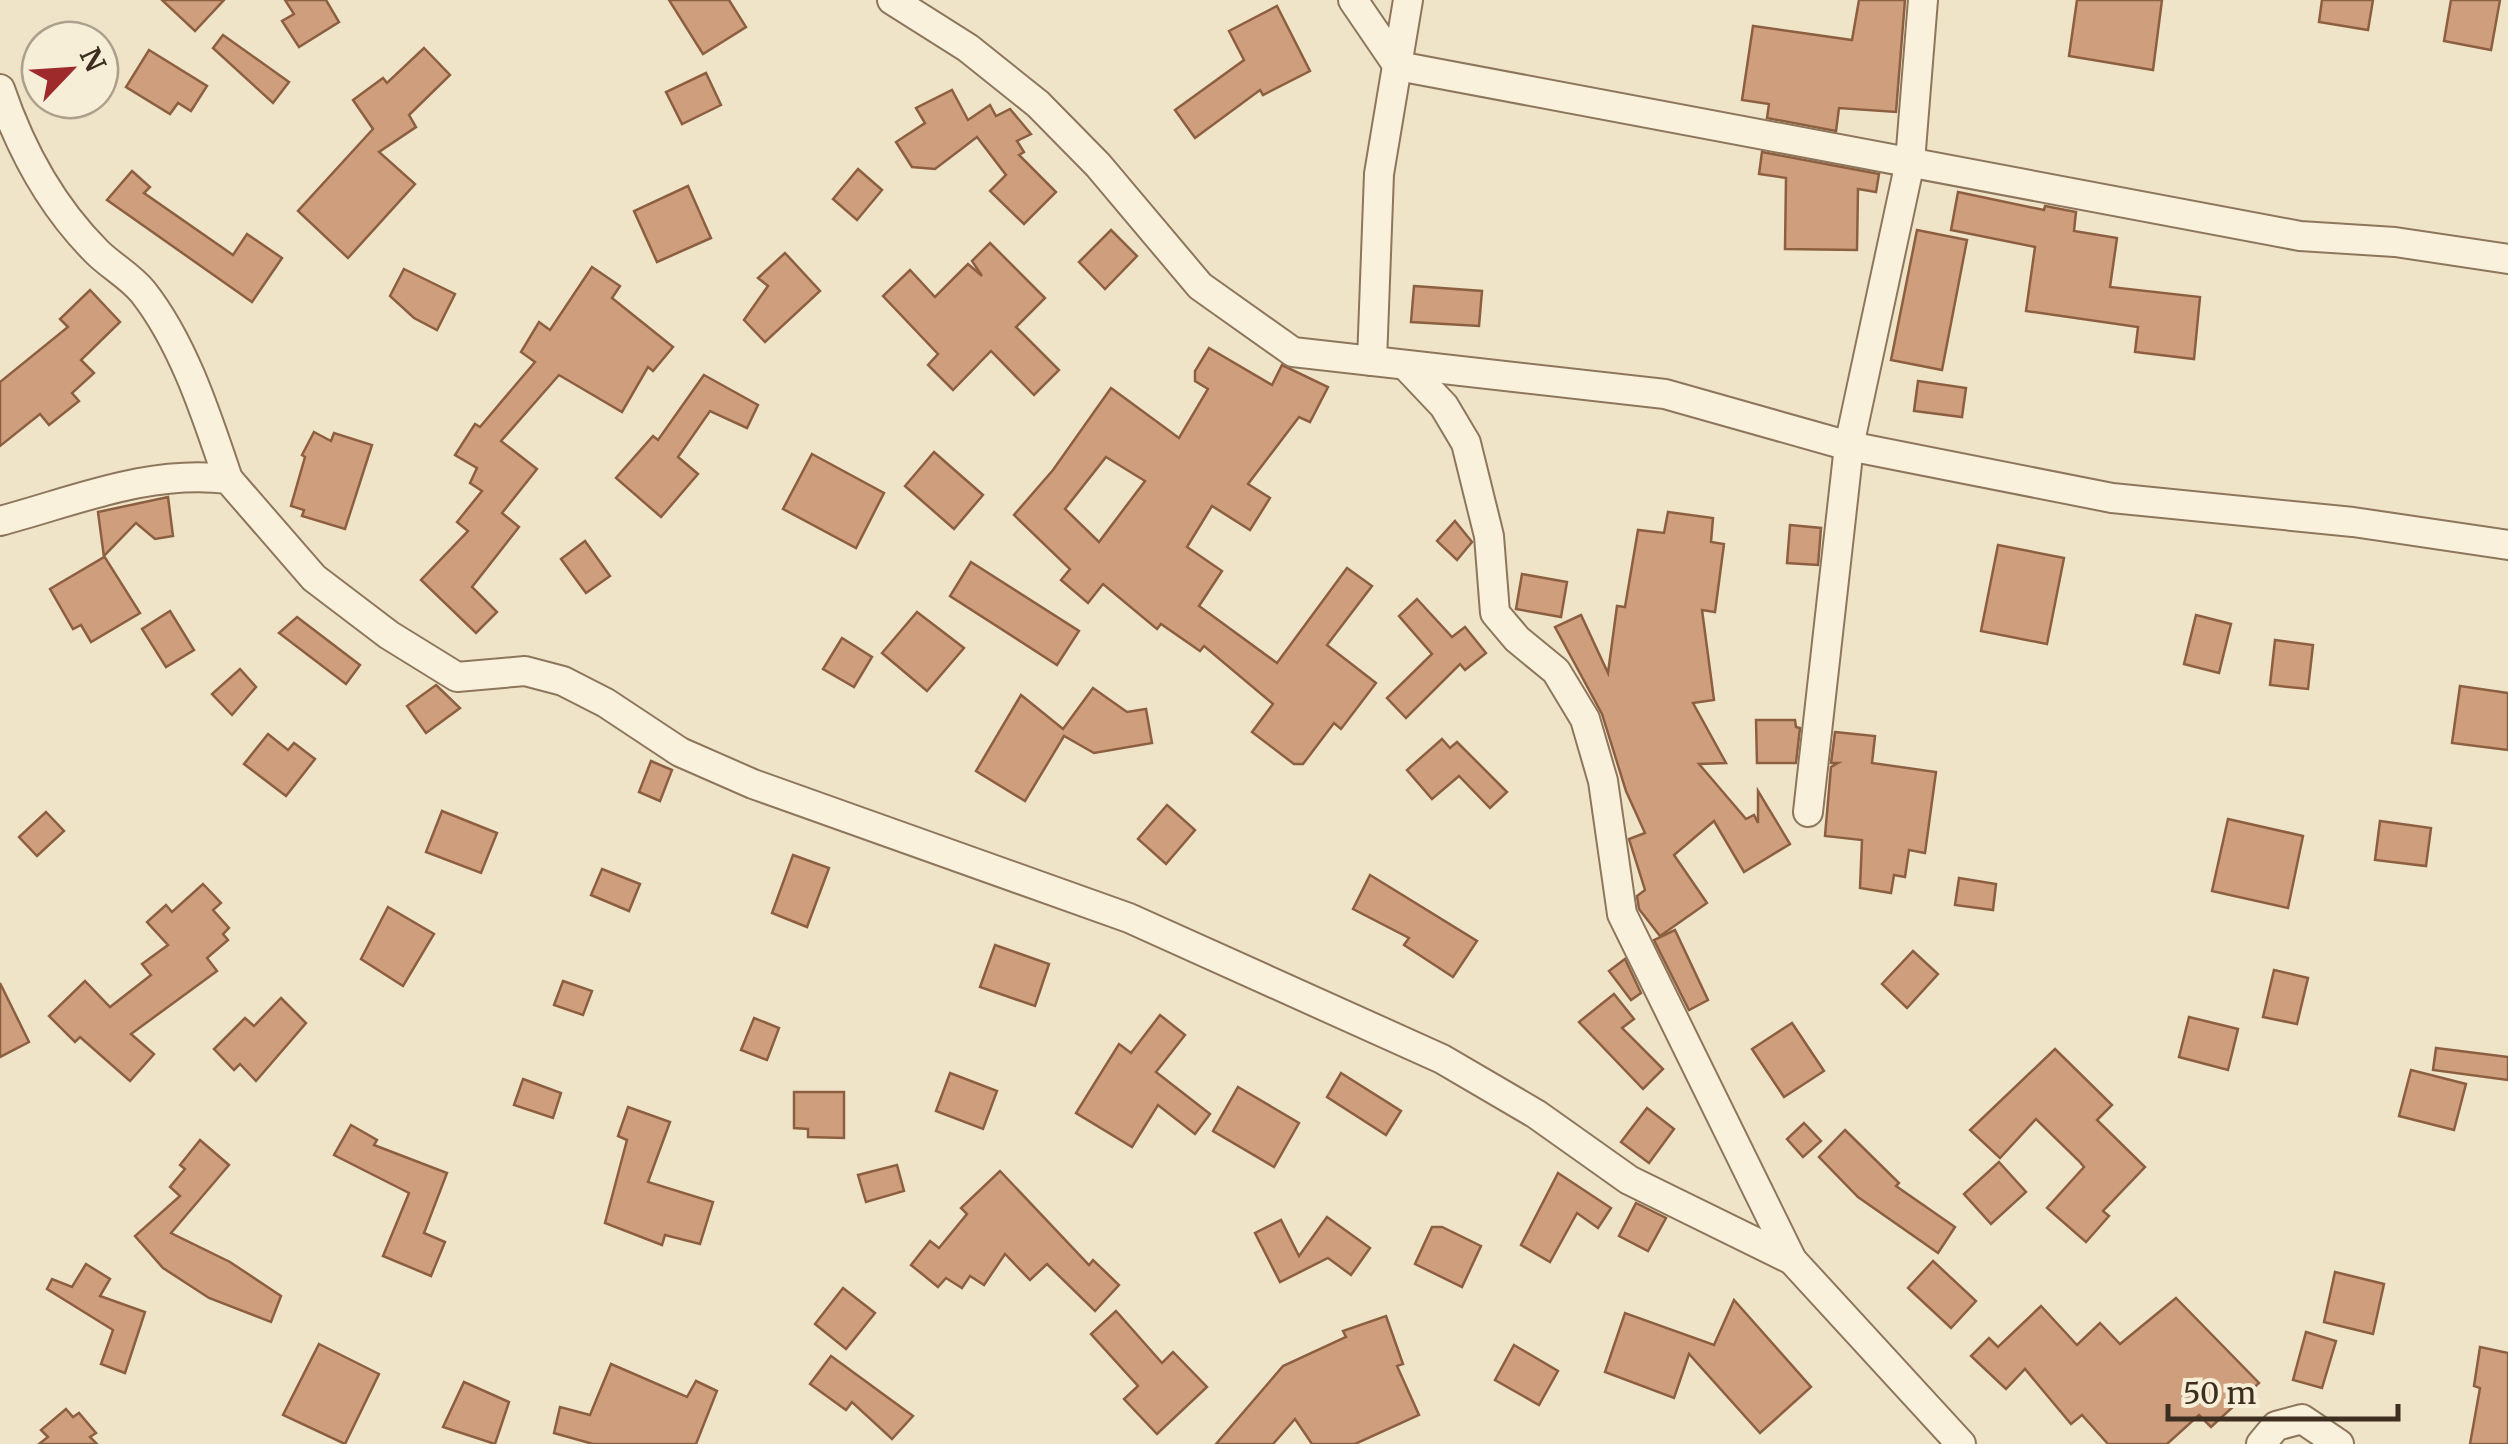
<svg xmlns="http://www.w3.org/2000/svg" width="2508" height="1444" viewBox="0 0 2508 1444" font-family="Merriweather,serif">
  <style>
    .building { fill: #cf9f7d; stroke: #8d5f41; stroke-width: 2.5; fill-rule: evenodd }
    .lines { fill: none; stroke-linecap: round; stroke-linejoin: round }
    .minor-casing { stroke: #8d765c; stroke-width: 32 }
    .minor { stroke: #faf1dc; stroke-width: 28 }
  </style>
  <rect width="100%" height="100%" fill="#f0e4c8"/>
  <!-- building -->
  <g class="building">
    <polygon points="162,0 224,0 195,31"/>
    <polygon points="285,0 326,0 339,22 299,47 282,21 294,14"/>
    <polygon points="669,0 729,0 746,27 703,54"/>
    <polygon points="1859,0 1905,0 1896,112 1839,108 1836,131 1767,118 1769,104 1742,100 1753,26 1852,40"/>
    <polygon points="2077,0 2162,0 2153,70 2069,56"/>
    <polygon points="2322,0 2373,0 2368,30 2319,22"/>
    <polygon points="2451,0 2500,0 2491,50 2444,41"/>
    <polygon points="1277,6 1310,71 1263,95 1260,90 1195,138 1175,110 1244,60 1229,31"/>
    <polygon points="223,35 289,82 273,103 213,48"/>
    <polygon points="424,48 450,75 409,115 416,127 379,152 415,184 348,258 298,211 373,129 353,100 383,78 387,83"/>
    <polygon points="149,50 207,86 191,111 178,103 170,114 126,87"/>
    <polygon points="706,73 721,105 682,124 666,92"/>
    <polygon points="952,90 968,120 990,105 996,116 1010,109 1031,134 1017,141 1024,152 1019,155 1056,192 1024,224 990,191 1006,175 977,137 935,169 912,167 896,142 925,123 916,108"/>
    <polygon points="1762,152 1879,174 1876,192 1858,189 1857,250 1785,249 1786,178 1759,174"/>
    <polygon points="858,169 882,190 857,220 833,199"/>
    <polygon points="132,171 150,187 144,193 233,255 247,234 282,258 252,302 107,200"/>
    <polygon points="688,186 711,238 657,262 634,211"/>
    <polygon points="1958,192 2044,210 2045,206 2076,212 2074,231 2117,238 2110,287 2200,297 2194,359 2135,352 2138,327 2026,311 2035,247 1951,230"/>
    <polygon points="1111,230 1137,256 1105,289 1079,262"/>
    <polygon points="1917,230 1967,240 1942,370 1891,360"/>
    <polygon points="990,243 1045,298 1016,327 1059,370 1034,395 991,351 953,390 928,365 938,354 883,296 910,270 935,297 968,264 982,276 972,261"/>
    <polygon points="785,253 820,291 765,342 744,320 768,286 758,278"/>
    <polygon points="592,267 620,286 612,298 673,347 653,371 648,367 622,412 559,375 501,441 537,469 502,513 519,527 472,587 497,612 476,633 421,580 468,531 457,522 482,491 470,483 477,468 455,455 475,424 480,427 535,362 521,352 539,322 550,330"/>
    <polygon points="404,269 455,294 437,330 414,318 390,296"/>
    <polygon points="1414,286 1482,291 1479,326 1411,322"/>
    <polygon points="90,290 120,322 81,360 94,373 72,393 79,401 49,425 40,414 0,446 0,382 68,327 60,319"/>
    <path d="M1209 348 1272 385 1282 365 1328 387 1310 422 1299 417 1248 484 1270 498 1250 530 1212 506 1187 547 1222 571 1199 606 1277 663 1347 568 1372 586 1327 645 1376 683 1341 729 1334 723 1303 764H1294L1252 732 1273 704 1204 646 1200 651 1161 624 1157 629 1103 584 1088 603 1061 580 1070 569 1014 515 1053 470 1111 388 1179 438 1208 389 1195 381V371ZM1106 457 1145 481 1099 542 1065 509Z"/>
    <polygon points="704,375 758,405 747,428 710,411 678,457 698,474 661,517 616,478 653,436 658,440"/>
    <polygon points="1918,381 1966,388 1962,417 1914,411"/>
    <polygon points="314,432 331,441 334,433 372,445 345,529 302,516 304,510 291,506 305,457 302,455"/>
    <polygon points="934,452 983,495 954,529 905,486"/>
    <polygon points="812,454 884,493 856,548 783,509"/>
    <polygon points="168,497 173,536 155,539 136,523 104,556 140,613 91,642 81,625 73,629 50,589 104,557 98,512"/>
    <polygon points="1668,512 1713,518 1711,542 1724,544 1715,612 1702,610 1714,700 1693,703 1726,763 1699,764 1746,819 1754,815 1758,823 1758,791 1790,844 1744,872 1714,821 1674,855 1707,903 1660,936 1639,909 1637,896 1645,890 1629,839 1645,833 1626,791 1602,714 1555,627 1581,615 1608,673 1617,606 1625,607 1638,530 1664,533"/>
    <polygon points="1455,521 1472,542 1457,560 1437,541"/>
    <polygon points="1790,525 1821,528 1818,565 1787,563"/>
    <polygon points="585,541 610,576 586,593 561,559"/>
    <polygon points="1998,545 2064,558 2047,644 1981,631"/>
    <polygon points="971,562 1079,631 1057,665 950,596"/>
    <polygon points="1522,574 1567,582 1561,617 1516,609"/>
    <polygon points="1417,599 1452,637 1465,627 1486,653 1465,670 1460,664 1406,718 1387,698 1432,654 1399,616"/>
    <polygon points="170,611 194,650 166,667 142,629"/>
    <polygon points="917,612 964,648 927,691 882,653"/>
    <polygon points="2196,615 2231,624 2219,673 2184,664"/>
    <polygon points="297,617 360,665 346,684 279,633"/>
    <polygon points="842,638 872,657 854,687 823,669"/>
    <polygon points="2275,640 2313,645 2308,689 2270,685"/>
    <polygon points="240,669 256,687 232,715 212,694"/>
    <polygon points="436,685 460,708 426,733 407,706"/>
    <polygon points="2460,686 2508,693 2508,750 2452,743"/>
    <polygon points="1093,688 1127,712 1146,709 1152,743 1094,753 1064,736 1025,801 976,771 1021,695 1063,729"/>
    <polygon points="1756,720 1795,720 1796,727 1800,728 1796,763 1757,763"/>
    <polygon points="1835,732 1875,736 1872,763 1936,772 1925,853 1909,850 1905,877 1894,875 1891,893 1860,888 1862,840 1825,836 1831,767 1838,763 1831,763"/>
    <polygon points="268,734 288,750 294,743 315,759 286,796 244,764"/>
    <polygon points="1442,739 1450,748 1457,742 1507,792 1490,808 1459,776 1432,799 1407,770"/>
    <polygon points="651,761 672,770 660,801 639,792"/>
    <polygon points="1167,805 1195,830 1166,864 1138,839"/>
    <polygon points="442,811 497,833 481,873 426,852"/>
    <polygon points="46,812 64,831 37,856 19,837"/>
    <polygon points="2228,819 2303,836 2288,908 2212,891"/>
    <polygon points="2380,821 2431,828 2426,866 2375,860"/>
    <polygon points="793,855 829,868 807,927 772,913"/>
    <polygon points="602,869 640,884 629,911 591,895"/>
    <polygon points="1370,875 1477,941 1453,977 1404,945 1409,938 1353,909"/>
    <polygon points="1959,878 1996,884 1993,910 1955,905"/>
    <polygon points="203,884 221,903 213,910 229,928 223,934 228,940 207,958 217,971 131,1034 154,1054 130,1081 80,1037 75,1042 49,1016 85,981 110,1007 151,975 142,964 168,945 147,922 166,905 172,912"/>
    <polygon points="388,907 434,934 403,986 361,959"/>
    <polygon points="1675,930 1708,1000 1689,1010 1654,940"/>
    <polygon points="995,945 1049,964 1035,1006 980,987"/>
    <polygon points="1913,951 1938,974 1907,1008 1882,984"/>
    <polygon points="1625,959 1641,993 1631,1000 1609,971"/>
    <polygon points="2274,970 2308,978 2297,1024 2263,1017"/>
    <polygon points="563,981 592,991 583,1015 554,1005"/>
    <polygon points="0,983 29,1042 0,1057"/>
    <polygon points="1614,994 1634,1019 1622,1028 1663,1069 1643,1089 1579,1022"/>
    <polygon points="281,998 306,1023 256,1081 240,1064 234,1070 214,1049 245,1018 254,1026"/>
    <polygon points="1160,1015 1185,1035 1156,1072 1210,1114 1195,1134 1158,1105 1132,1147 1076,1113 1119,1044 1131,1053"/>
    <polygon points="2189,1017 2238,1029 2228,1070 2179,1057"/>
    <polygon points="754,1018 779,1028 767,1060 741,1050"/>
    <polygon points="1792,1023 1824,1071 1784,1097 1752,1049"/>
    <polygon points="2436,1048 2508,1057 2508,1080 2433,1070"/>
    <polygon points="2055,1049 2112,1105 2097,1120 2145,1167 2103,1211 2109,1216 2086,1242 2047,1208 2084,1167 2079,1161 2036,1119 2000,1158 1970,1130"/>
    <polygon points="2411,1070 2466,1084 2454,1130 2399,1116"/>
    <polygon points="950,1073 997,1091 983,1129 936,1111"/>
    <polygon points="1341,1073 1401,1111 1386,1135 1327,1097"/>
    <polygon points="523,1079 561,1093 553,1118 514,1105"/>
    <polygon points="1238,1087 1299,1123 1274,1167 1213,1131"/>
    <polygon points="794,1092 844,1092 844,1138 808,1137 808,1129 794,1128"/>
    <polygon points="628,1107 670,1122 648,1182 713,1202 700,1244 665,1235 662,1245 605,1223 627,1140 618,1136"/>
    <polygon points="1647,1108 1674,1129 1649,1163 1621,1142"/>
    <polygon points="1804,1123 1821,1141 1803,1157 1787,1139"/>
    <polygon points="351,1125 377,1140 374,1145 447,1173 424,1233 445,1242 431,1276 383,1256 409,1193 334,1155"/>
    <polygon points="1845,1130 1899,1183 1896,1186 1955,1227 1938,1253 1858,1197 1819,1157"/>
    <polygon points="200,1140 229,1165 171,1233 230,1262 281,1296 271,1322 209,1298 163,1268 135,1236 180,1196 170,1187 185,1169 180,1165"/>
    <polygon points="1999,1162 2026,1192 1991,1224 1964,1194"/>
    <polygon points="897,1165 904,1191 866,1202 858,1175"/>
    <polygon points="1000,1171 1089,1265 1093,1260 1119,1285 1095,1311 1047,1264 1030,1280 1005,1254 984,1285 970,1276 962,1288 946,1278 938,1287 911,1265 930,1241 939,1248 967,1214 961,1208"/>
    <polygon points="1558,1173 1611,1208 1598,1228 1577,1213 1550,1262 1521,1245"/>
    <polygon points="1636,1203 1666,1218 1648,1251 1619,1236"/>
    <polygon points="1327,1217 1370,1248 1351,1275 1328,1258 1280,1282 1255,1233 1281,1220 1299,1256"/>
    <polygon points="1432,1227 1442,1227 1481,1246 1462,1287 1415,1264"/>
    <polygon points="1933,1261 1976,1301 1951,1328 1908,1288"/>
    <polygon points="86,1264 110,1279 100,1296 145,1312 125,1373 101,1364 113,1330 47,1289 52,1279 72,1287"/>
    <polygon points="2335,1272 2384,1284 2373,1334 2324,1322"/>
    <polygon points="843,1288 875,1313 846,1349 815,1324"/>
    <polygon points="2176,1298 2259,1383 2211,1427 2199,1415 2167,1444 2108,1444 2082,1415 2071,1424 2025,1369 2006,1389 1971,1356 1989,1338 1998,1347 2041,1306 2077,1345 2100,1323 2120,1344"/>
    <polygon points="1734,1300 1811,1387 1760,1433 1689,1354 1674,1398 1605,1372 1625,1313 1714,1345"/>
    <polygon points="1116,1311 1162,1363 1173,1352 1207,1387 1157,1434 1124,1399 1138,1386 1091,1334"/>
    <polygon points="1386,1316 1403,1364 1397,1366 1419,1415 1355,1444 1312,1444 1295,1419 1273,1444 1216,1444 1283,1366 1346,1337 1343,1331"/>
    <polygon points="2306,1332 2336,1341 2322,1388 2293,1380"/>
    <polygon points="319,1344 379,1374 345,1444 283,1415"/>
    <polygon points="1514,1345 1558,1371 1539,1405 1495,1380"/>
    <polygon points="2480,1347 2508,1353 2508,1444 2470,1444 2480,1388 2474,1386"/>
    <polygon points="831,1356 913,1416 892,1439 852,1402 846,1410 810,1384"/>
    <polygon points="611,1364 687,1397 696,1381 717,1391 696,1444 593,1444 554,1433 560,1407 590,1415"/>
    <polygon points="464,1382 509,1402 495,1444 443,1427"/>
    <polygon points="66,1409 73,1417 79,1413 96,1433 90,1437 97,1444 39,1444 48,1437 41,1430"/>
  </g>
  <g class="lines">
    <defs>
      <g id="minor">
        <polyline points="892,0 968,48 1038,104 1098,165 1200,286 1293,352 1665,394 1849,446 2112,498 2353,522 2508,545"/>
        <polyline points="1353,0 1398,66 2300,236 2395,242 2508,259"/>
        <path d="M0 89C20 148 52 207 97 252 111 266 130 276 143 292 184 344 207 417 228 479"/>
        <polyline points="1372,361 1379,174 1408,0"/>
        <polyline points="1408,368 1444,406 1466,443 1489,536 1495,613 1517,639 1556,671 1585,719 1603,781 1622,914 1792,1260 1961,1444"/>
        <path d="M0 521C75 501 150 469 228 479L314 578 389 635 457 677 525 671 563 681 606 703 680 752 753 784 1129 918 1442 1059 1536 1114 1629 1180 1792 1260"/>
        <polyline points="1808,812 1849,446 1910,162 1923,0"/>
        <polyline points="2261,1444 2276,1426 2302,1419 2339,1444"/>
      </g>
    </defs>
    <!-- minor casing -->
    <use href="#minor" class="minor-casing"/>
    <!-- minor -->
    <use href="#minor" class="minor"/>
  </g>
  <!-- north arrow -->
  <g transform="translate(70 70) rotate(65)"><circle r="48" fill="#f7eed8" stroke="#ada18e" stroke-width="2.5"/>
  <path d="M0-8L18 38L0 25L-18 38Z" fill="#9e2a2b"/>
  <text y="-15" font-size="28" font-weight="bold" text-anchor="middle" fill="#3d2e20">N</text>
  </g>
  <!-- scale -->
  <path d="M2168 1404v15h230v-15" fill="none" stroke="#3d2e20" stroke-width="5"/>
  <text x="2183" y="1404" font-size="30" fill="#3d2e20" stroke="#f7eed8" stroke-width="8" paint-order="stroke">50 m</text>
</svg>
